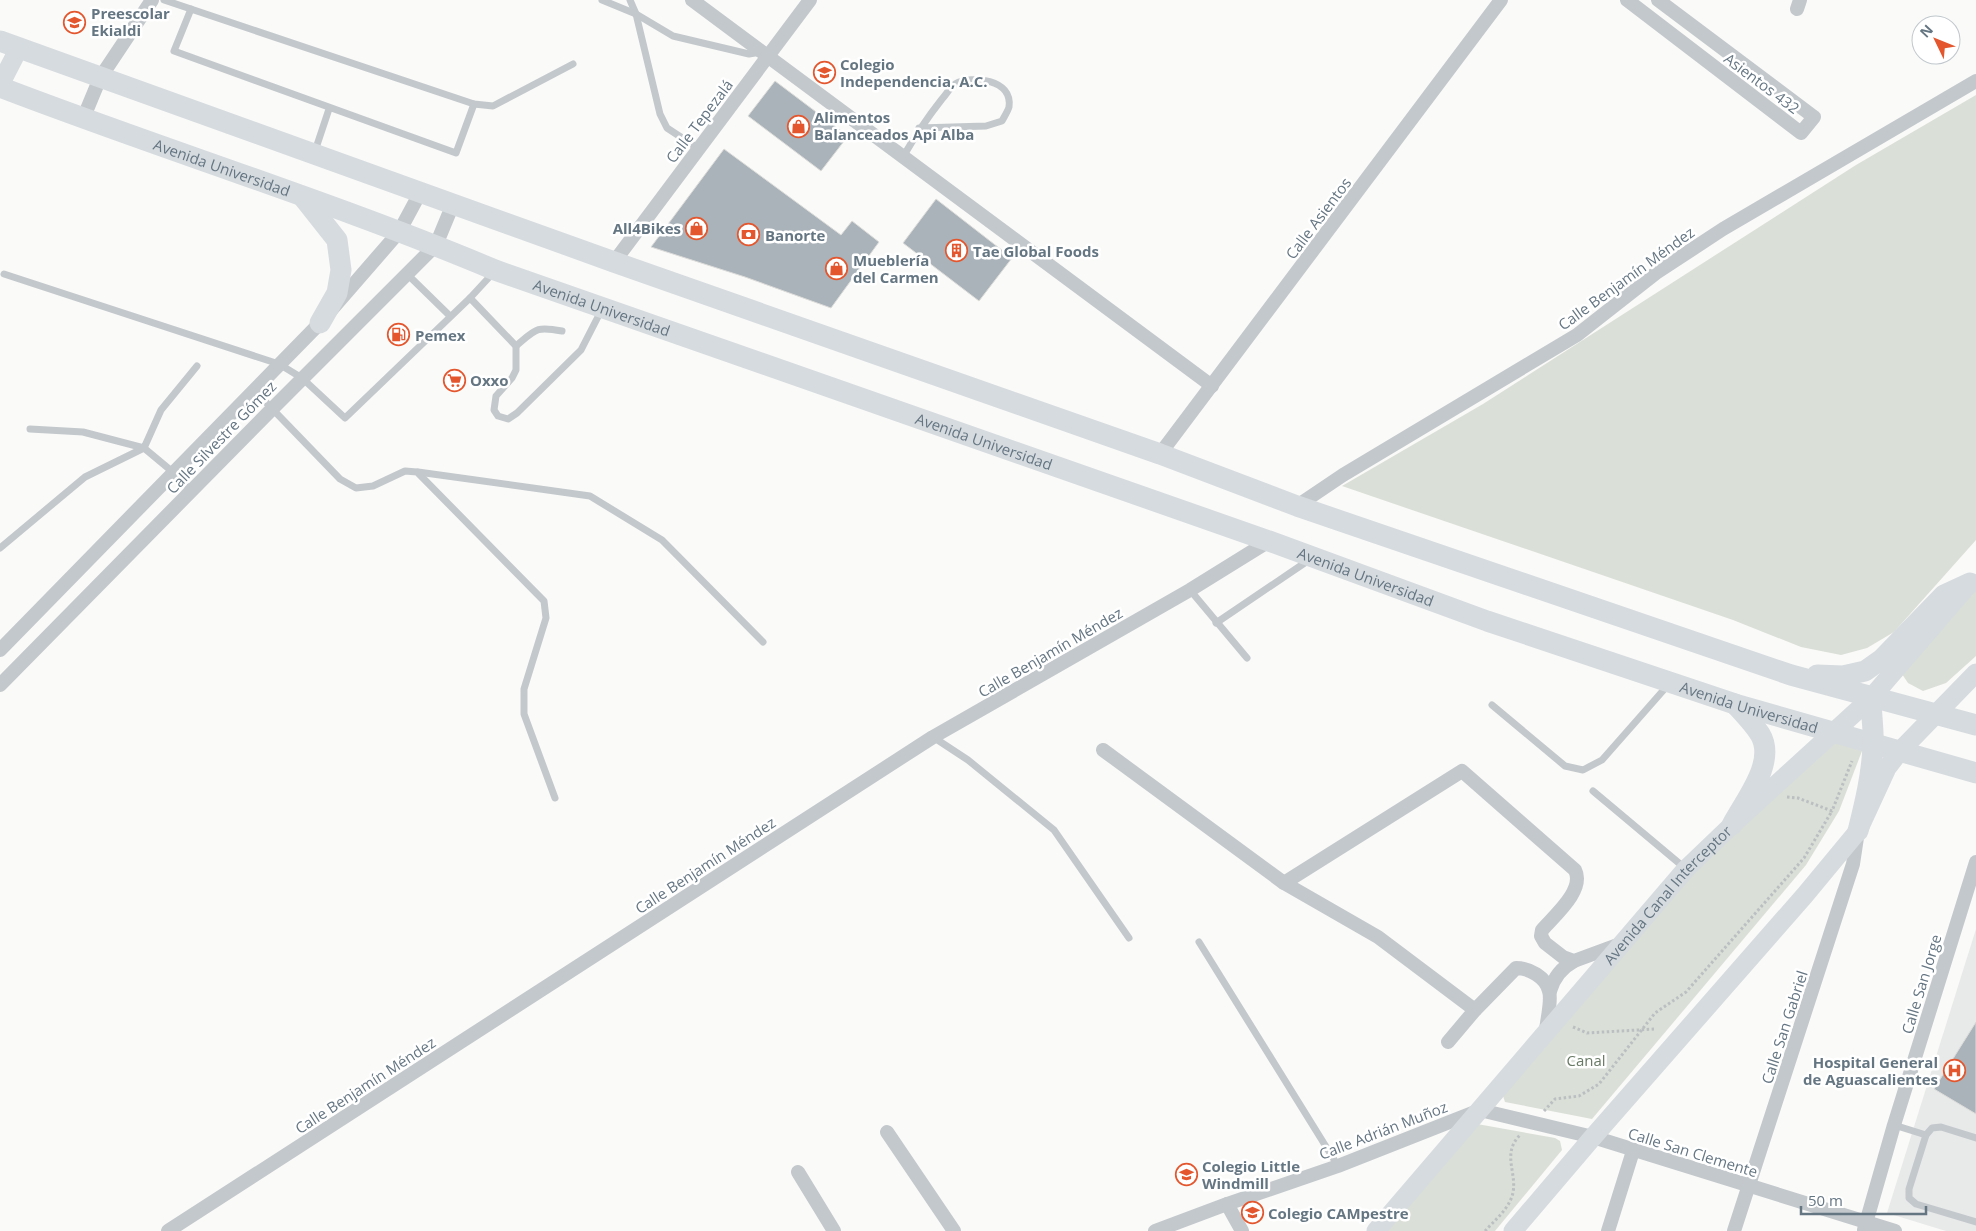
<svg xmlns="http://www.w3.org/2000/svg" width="1976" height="1231" viewBox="0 0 1976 1231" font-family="'Open Sans',sans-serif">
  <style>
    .built { fill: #e8e9e9 }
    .green { fill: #dadfd7 }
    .building { fill: #aab3b9; stroke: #dcdcda }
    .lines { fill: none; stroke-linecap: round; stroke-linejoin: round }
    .path { stroke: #bbbfc2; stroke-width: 3; stroke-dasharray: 2.5 2.5; stroke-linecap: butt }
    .lane { stroke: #c3c8cc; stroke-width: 7 }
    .street { stroke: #c3c8cc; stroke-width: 14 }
    .secondary { stroke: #d6dbdf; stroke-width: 19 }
    .primary { stroke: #d6dbdf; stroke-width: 21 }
    .labels { text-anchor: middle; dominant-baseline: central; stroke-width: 5; stroke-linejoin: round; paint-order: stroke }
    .poi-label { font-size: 15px; font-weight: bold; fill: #657683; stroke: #fff; text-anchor: start }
    .street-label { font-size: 15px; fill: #657683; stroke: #fff }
    .park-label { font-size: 15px; fill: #687a64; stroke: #fff }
  </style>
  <rect width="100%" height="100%" fill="#fafaf8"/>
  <!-- built -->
  <polygon class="built" points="1976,929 1976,1231 1946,1231 1887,1213"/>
  <!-- green -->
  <g class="green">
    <polygon points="1976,95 1976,540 1894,632 1867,648 1841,655 1801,647 1733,620 1342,486 1483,404 1856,165"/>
    <polygon points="1976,586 1976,656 1946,683 1923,691 1908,683 1902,674"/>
    <polygon points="1828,739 1862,751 1839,811 1806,865 1592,1119 1505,1102 1502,1093 1735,824"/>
    <polygon points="1477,1124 1555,1138 1560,1141 1562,1150 1495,1231 1386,1231"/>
  </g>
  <!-- building -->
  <g class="building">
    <polygon points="775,81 848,136 821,171 748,116"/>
    <polygon points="724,149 841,235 852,221 879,242 831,308 745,277 651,247"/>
    <polygon points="936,199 1012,258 979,301 903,243"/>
    <polygon points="1976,1022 1976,1114 1934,1089"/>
  </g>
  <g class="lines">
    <!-- path -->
    <g class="path">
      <polyline points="1787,797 1798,798 1832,811 1852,761"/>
      <polyline points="1573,1027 1587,1033 1654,1029"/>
      <polyline points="1544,1111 1555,1099 1579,1096 1599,1084 1655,1013 1686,992 1804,858 1832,811"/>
      <path d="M1485 1231C1493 1222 1505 1212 1510 1201 1522 1178 1499 1156 1520 1135"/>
    </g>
    <!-- lane -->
    <g class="lane">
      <polyline points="164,0 474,104 493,106 573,64"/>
      <polyline points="602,0 636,14 673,36 749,54 761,52"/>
      <polyline points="630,0 636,14 660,114 667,128 699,149"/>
      <polyline points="191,9 174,51 456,153 474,104"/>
      <polyline points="315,151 329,109"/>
      <path d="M903 157C915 136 927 118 942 99 946 95 950 87 955 84 972 75 1013 79 1009 107 1008 111 1004 117 1002 121L986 126 919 128"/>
      <polyline points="4,274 279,364 302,378 345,418 470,298 494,272"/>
      <polyline points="407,274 450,316"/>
      <polyline points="470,298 516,346 516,370 512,378 496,396 494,410 498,416 508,419 517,413 581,350 602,309"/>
      <path d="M516 346C536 329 536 326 562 331"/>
      <polyline points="254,390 340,479 356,488 373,486 405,471 417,472 544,601 546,618 524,689 524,714 555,798"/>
      <polyline points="30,429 83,432 144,448 161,410 197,366"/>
      <polyline points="418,472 590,496 662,540 763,642"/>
      <polyline points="0,548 85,477 144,448 174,473 191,491"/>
      <polyline points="1190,590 1247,658"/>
      <polyline points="1216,623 1309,560"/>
      <polyline points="1492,705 1565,766 1583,770 1602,760 1668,685"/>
      <polyline points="933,737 968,760 1054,830 1129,938"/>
      <polyline points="1593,791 1686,869"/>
      <polyline points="1199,942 1338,1166"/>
      <polyline points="1894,1125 1926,1135"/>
      <polyline points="1976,1138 1941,1127 1932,1128 1926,1135 1909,1189 1909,1198 1916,1204 1976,1222"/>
    </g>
    <!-- street -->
    <g class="street">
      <polyline points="692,0 1212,386"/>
      <polyline points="1627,0 1801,133 1814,117 1658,0"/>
      <polyline points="1797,9 1800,0"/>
      <polyline points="83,119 100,78 152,0"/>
      <polyline points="614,262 810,0"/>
      <polyline points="1160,454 1501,0"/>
      <polyline points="1297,506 1343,475 1577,335 1656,273 1723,229 1976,81"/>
      <polyline points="0,650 320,323 399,232 420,193"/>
      <polyline points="0,685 272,409 436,245 453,204"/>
      <polyline points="1103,750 1284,883 1378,937 1475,1010"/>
      <path d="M1284 883 1462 771 1575 870C1585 890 1555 915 1542 930L1541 936 1545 943 1563 957 1574 961 1620 944"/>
      <path d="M1550 991C1554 977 1561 968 1574 961"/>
      <path d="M1448 1042 1475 1010 1516 968C1529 968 1546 977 1549 991 1552 1000 1547 1020 1546 1030"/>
      <polyline points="887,1132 954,1231"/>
      <polyline points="798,1172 834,1231"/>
      <polyline points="1227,1204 1242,1231"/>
      <polyline points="1864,1230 1894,1125 1976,862"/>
      <polyline points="168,1231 933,737 1190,590 1269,541"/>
      <polyline points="1155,1231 1227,1204 1338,1166 1480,1110 1593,1137 1895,1231"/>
      <polyline points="1608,1231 1633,1151"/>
      <polyline points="1734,1231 1853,864 1858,831"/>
    </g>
    <!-- secondary -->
    <g class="secondary">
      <polyline points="0,85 19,48"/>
      <path id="s1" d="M1376 1231 1686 869 1732 825 1871 698 1969 584"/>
      <polyline points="1513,1231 1593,1137 1805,895 1858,831 1887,768 1900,751 1976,673"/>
    </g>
    <!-- primary -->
    <g class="primary">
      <polyline points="0,41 614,262 1160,454 1297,506 1791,675 1976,725"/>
      <path id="s2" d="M0 87C164 150 333 202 495 270L1269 541 1487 621 1735 704 1976 773"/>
      <polyline points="303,197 337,240 341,270 337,293 320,323"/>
      <polyline points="1817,675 1843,676 1865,671 1882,659 1944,595 1970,583"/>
      <path d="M1732 825C1745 800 1777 762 1760 734 1753 723 1743 713 1735 704"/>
      <path d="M1858 831C1865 803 1872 774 1873 745 1874 730 1871 714 1871 698"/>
    </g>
  </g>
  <!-- icons -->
  <defs>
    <symbol id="school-ring" viewBox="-11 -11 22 22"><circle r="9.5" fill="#fff" stroke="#e4572e" stroke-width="1.5"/><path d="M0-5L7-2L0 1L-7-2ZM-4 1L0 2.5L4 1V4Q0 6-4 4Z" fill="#e4572e"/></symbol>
    <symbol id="shop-ring" viewBox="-11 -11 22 22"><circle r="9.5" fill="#fff" stroke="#e4572e" stroke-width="1.5"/><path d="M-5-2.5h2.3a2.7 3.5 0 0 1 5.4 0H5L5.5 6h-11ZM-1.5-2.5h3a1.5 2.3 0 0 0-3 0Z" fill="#e4572e"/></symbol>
    <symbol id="bank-ring" viewBox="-11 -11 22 22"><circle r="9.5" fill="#fff" stroke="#e4572e" stroke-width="1.5"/><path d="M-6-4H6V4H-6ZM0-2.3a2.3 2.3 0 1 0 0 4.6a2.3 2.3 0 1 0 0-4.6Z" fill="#e4572e"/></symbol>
    <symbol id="building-ring" viewBox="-11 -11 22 22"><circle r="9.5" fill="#fff" stroke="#e4572e" stroke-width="1.5"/><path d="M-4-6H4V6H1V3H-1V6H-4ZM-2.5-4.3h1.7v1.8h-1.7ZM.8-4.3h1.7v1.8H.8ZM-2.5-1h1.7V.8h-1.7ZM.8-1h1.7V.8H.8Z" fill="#e4572e"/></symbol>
    <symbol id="fuel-ring" viewBox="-11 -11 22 22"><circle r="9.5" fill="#fff" stroke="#e4572e" stroke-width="1.5"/><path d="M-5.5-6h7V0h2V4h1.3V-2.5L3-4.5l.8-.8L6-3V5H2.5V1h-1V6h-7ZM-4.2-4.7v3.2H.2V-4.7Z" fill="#e4572e"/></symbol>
    <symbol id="supermarket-ring" viewBox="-11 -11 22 22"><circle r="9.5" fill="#fff" stroke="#e4572e" stroke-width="1.5"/><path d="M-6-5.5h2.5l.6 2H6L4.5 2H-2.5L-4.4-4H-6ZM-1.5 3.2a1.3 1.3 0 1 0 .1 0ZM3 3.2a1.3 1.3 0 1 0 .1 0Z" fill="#e4572e"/></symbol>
    <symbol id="hospital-ring" viewBox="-11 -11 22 22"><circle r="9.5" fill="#fff" stroke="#e4572e" stroke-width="1.5"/><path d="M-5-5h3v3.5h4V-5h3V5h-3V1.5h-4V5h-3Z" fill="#e4572e"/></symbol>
  </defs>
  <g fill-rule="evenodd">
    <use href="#school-ring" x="62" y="10" width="25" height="25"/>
    <use href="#school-ring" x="812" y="60" width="25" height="25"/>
    <use href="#shop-ring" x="786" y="114" width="25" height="25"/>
    <use href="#shop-ring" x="684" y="216" width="25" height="25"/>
    <use href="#bank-ring" x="736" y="222" width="25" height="25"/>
    <use href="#building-ring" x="944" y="238" width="25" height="25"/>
    <use href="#shop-ring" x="824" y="256" width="25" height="25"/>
    <use href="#fuel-ring" x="386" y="322" width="25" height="25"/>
    <use href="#supermarket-ring" x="442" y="368" width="25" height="25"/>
    <use href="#hospital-ring" x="1942" y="1058" width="25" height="25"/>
    <use href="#school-ring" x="1174" y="1162" width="25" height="25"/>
    <use href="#school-ring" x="1240" y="1200" width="25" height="25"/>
  </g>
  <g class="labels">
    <!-- poi labels -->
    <g class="poi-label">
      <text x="91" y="13">Preescolar<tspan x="91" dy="17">Ekialdi</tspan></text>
      <text x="840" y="64">Colegio<tspan x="840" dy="17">Independencia, A.C.</tspan></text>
      <text x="814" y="117">Alimentos<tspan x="814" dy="17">Balanceados Api Alba</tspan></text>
      <text x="681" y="228" text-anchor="end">All4Bikes</text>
      <text x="765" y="235">Banorte</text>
      <text x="973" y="251">Tae Global Foods</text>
      <text x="853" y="260">Mueblería<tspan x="853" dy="17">del Carmen</tspan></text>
      <text x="415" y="335">Pemex</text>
      <text x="470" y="380">Oxxo</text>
      <text x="1938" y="1062" text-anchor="end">Hospital General<tspan x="1938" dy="17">de Aguascalientes</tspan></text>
      <text x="1202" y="1166">Colegio Little<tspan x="1202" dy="17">Windmill</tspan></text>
      <text x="1268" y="1213">Colegio CAMpestre</text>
    </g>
    <!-- street labels -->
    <g class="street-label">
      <text transform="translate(1762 83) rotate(37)">Asientos 432</text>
      <text transform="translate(699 121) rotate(-53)">Calle Tepezalá</text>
      <text stroke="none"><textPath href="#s2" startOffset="236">Avenida Universidad</textPath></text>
      <text transform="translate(1318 218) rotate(-53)">Calle Asientos</text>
      <text transform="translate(1626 278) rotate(-36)">Calle Benjamín Méndez</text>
      <text stroke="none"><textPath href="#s2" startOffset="641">Avenida Universidad</textPath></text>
      <text transform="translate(221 437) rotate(-46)">Calle Silvestre Gómez</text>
      <text stroke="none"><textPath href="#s2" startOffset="1046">Avenida Universidad</textPath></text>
      <text stroke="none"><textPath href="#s2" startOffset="1451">Avenida Universidad</textPath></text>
      <text transform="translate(1050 652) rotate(-30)">Calle Benjamín Méndez</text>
      <text stroke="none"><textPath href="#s2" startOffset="1856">Avenida Universidad</textPath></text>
      <text transform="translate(705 865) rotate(-33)">Calle Benjamín Méndez</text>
      <text stroke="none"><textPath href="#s1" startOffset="445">Avenida Canal Interceptor</textPath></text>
      <text transform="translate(1921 984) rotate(-73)">Calle San Jorge</text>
      <text transform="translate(1784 1027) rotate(-72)">Calle San Gabriel</text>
      <text transform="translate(365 1085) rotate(-33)">Calle Benjamín Méndez</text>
      <text transform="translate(1383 1130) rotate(-21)">Calle Adrián Muñoz</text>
      <text transform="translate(1693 1152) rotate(17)">Calle San Clemente</text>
    </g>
    <!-- park labels -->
    <g class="park-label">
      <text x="1586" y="1060">Canal</text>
    </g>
  </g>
  <!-- north arrow -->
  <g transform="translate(1936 40) rotate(313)"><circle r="24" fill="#ffffff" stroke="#c1c8cd"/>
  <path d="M0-4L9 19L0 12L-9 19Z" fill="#e4572e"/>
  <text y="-8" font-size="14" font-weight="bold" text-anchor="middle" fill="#657683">N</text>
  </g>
  <!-- scale -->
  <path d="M1801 1206v8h125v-8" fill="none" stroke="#657683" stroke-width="2.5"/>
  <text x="1808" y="1206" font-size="15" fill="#657683" stroke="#ffffff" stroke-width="4" paint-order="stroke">50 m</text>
</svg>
